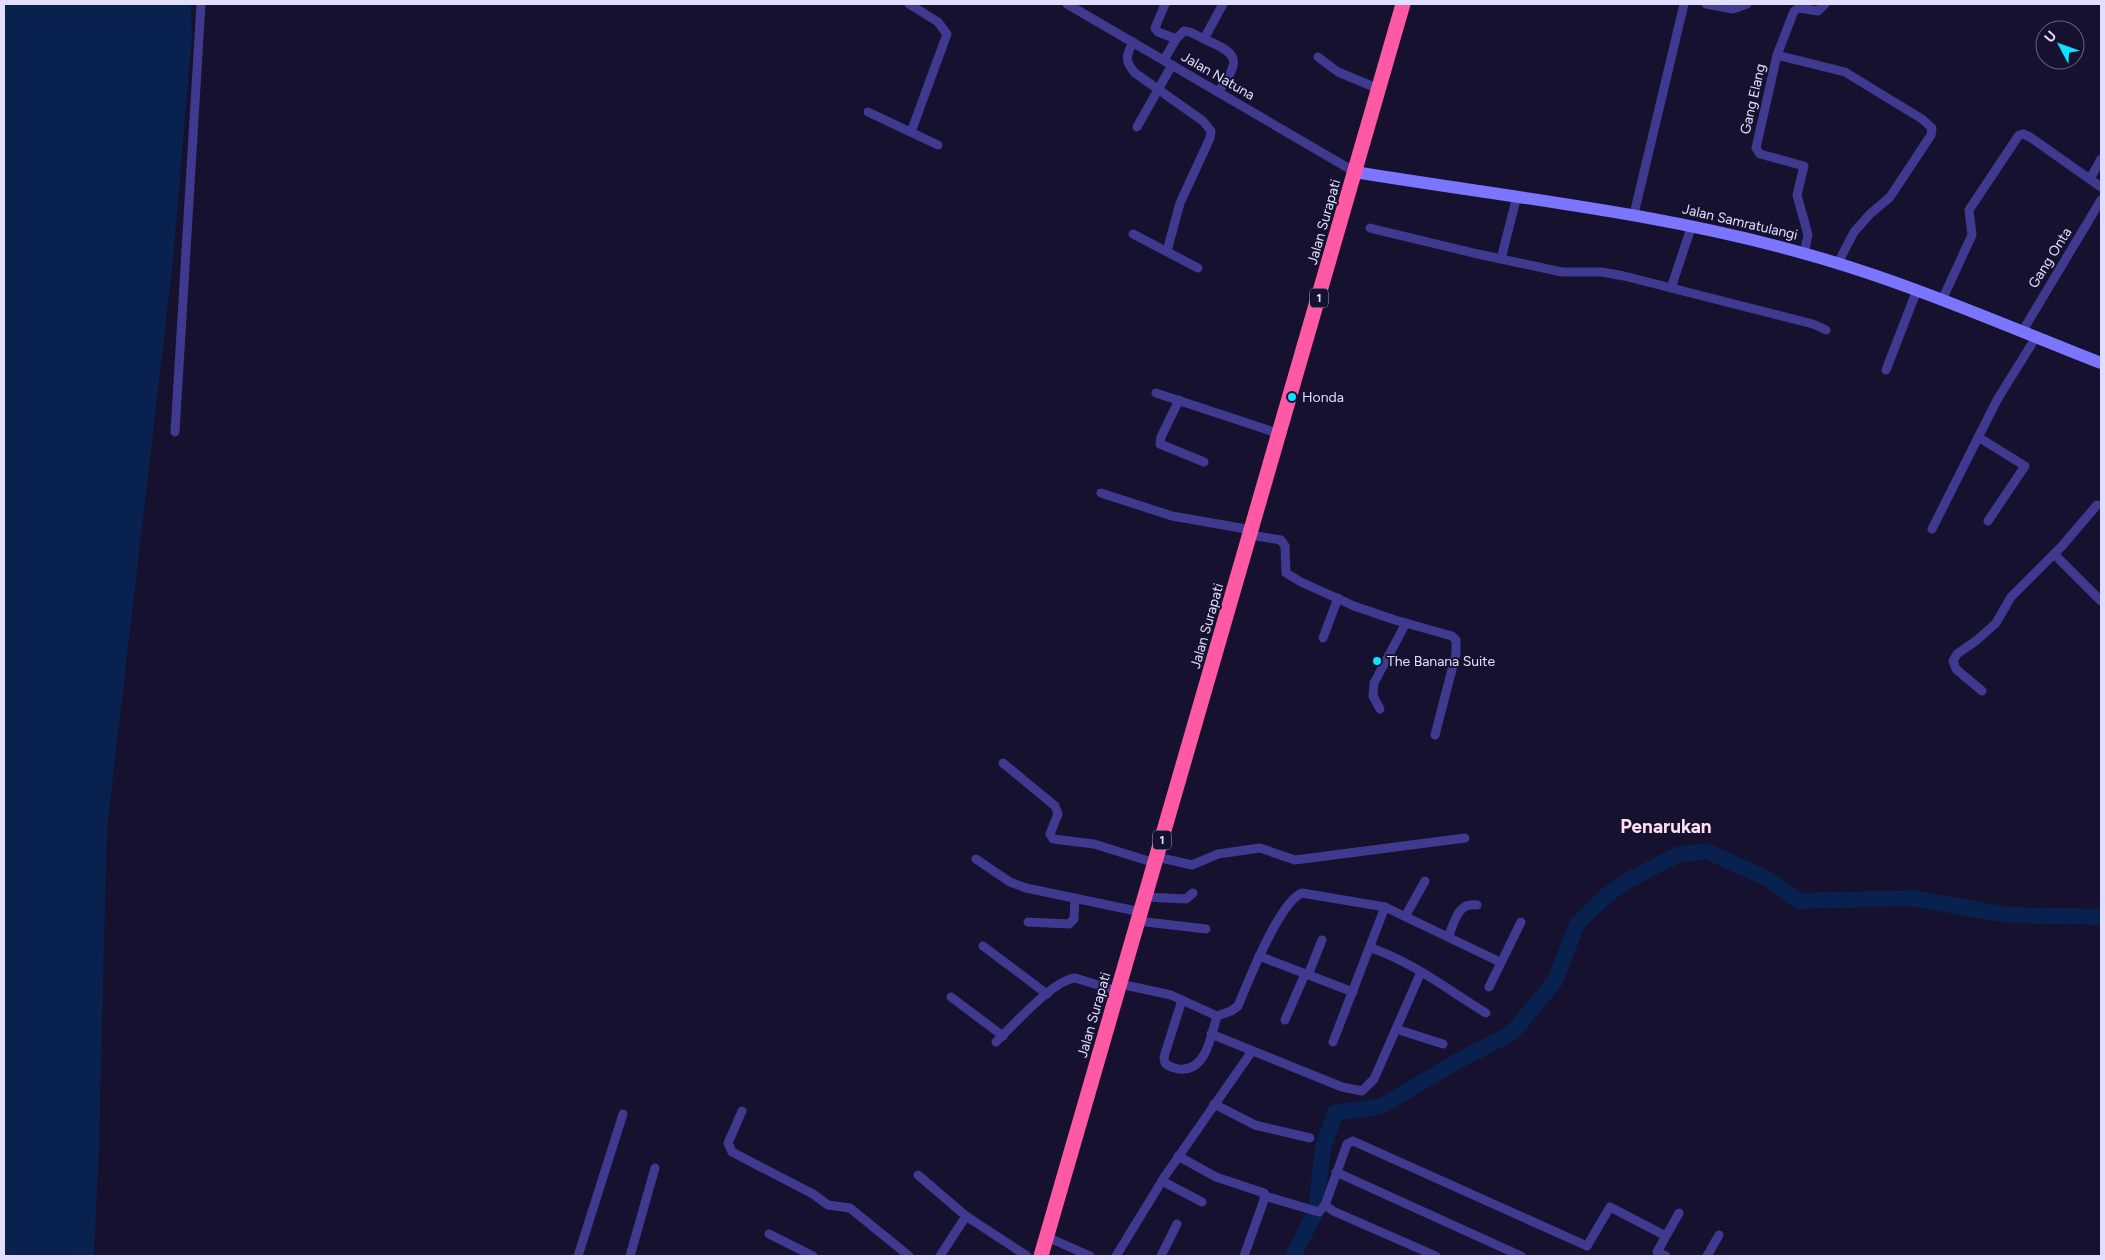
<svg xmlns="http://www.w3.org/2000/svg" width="2105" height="1260" viewBox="0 0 2105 1260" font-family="Figtree,sans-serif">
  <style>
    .water { fill: #09214f }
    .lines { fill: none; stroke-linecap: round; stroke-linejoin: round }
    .river { stroke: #09214f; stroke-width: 16 }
    .street { stroke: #3f3a8f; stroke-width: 9 }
    .secondary { stroke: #7b75ff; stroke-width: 12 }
    .highway { stroke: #ff59a5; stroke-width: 15 }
    .poi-dot { fill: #0ae2ff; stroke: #16112e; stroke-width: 2 }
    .labels { text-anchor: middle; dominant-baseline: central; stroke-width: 4; stroke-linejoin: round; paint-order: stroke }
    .shield { fill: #16112e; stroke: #a5a0c0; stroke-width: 1 }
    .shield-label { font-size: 12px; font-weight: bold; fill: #e2deff }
    .street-label { font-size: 14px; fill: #e2deff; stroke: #16112e }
    .poi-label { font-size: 14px; fill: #e2deff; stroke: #16112e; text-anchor: start }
    .district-label { font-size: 19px; font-weight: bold; fill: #ffe0f3; stroke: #16112e }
  </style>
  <rect width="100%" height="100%" fill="#16112e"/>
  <!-- water -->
  <polygon class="water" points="4,4 191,4 192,35 173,261 107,828 99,1147 94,1256 4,1256"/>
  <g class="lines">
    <!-- river -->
    <polyline class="river" points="1293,1256 1316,1211 1323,1148 1335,1113 1382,1106 1454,1063 1512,1033 1555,981 1577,924 1607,895 1629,880 1677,855 1706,851 1768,879 1799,901 1911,898 2008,915 2101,917"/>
    <!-- street -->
    <g class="street">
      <polyline points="909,4 938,22 947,34 911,132"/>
      <polyline points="1067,4 1355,172"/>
      <polyline points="1165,4 1155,28 1158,32 1176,39"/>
      <polyline points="1706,4 1733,9 1747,4"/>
      <polyline points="1204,39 1223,4"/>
      <path d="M1133 42C1126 56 1124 60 1135 73L1203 121 1211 131 1210 138 1180 203 1167 251"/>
      <polyline points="1777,55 1845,72 1922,119 1932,128 1931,135 1890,197 1870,214 1854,232 1838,263"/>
      <polyline points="1318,57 1338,72 1379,89"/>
      <path d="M1164 60 1176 39 1184 31C1192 31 1199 37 1206 40 1242 55 1239 62 1218 92"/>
      <polyline points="868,112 938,145"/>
      <polyline points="1137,127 1172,65"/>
      <polyline points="2090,179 2101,159"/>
      <polyline points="1634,214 1684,4"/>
      <polyline points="1370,228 1478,254 1562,272 1602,272 1624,276 1813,324 1826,330"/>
      <polyline points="1133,234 1198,268"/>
      <polyline points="1804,253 1808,235 1797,195 1804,166 1760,154 1756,148 1777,55 1794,11 1799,8 1818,11 1825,4"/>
      <polyline points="1501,259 1517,196"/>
      <polyline points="1671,288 1692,225"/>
      <polyline points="1942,300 1972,235 1969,210 2019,135 2023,134 2030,137 2101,187"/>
      <polyline points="2022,332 2101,200"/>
      <polyline points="1886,370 1917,290"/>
      <polyline points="1156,393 1280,434"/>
      <polyline points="1179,400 1161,437 1160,444 1204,462"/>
      <polyline points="175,432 201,4"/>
      <polyline points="1978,437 2025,466 1988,521"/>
      <polyline points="1101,493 1172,516 1252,530"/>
      <polyline points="1932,529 1997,400 2036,337"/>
      <polyline points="1250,535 1281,540 1285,546 1286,573 1301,582 1354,606 1395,620 1452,636 1456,640 1456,654 1435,735"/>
      <polyline points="2054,554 2101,601"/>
      <polyline points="1323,638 1338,598"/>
      <polyline points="1982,691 1956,669 1953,661 1957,654 1977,640 1996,623 2011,597 2062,546 2097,505"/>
      <polyline points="1380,709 1373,696 1374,683 1406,623"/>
      <polyline points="1003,763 1055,806 1058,814 1050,834 1053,839 1094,844 1155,863"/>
      <polyline points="1157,857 1192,865 1218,854 1260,848 1295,860 1465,838"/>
      <polyline points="976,859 1010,882 1026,888 1141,912"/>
      <polyline points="1145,897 1186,899 1193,893"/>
      <polyline points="1406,915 1425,881"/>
      <polyline points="1138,921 1206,929"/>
      <polyline points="1028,922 1069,924 1074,919 1075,898"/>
      <path d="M1448 937C1455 922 1457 902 1477 905"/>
      <polyline points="983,946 1047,994"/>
      <path d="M1371 948C1413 962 1448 990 1486 1013"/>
      <polyline points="1259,956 1353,992"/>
      <polyline points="1308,975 1322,940"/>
      <polyline points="1120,984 1171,995 1217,1016"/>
      <polyline points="1489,987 1521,922"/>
      <polyline points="951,997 1003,1036"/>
      <path d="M1182 1000 1164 1057 1165 1063C1169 1067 1173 1068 1179 1069 1206 1072 1211 1036 1217 1016"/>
      <path d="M1217 1016 1231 1011 1238 1006C1248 982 1279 902 1302 893L1385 907 1500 962"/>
      <polyline points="1285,1020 1305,974"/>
      <polyline points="1396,1029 1443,1044"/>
      <polyline points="1211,1034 1342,1087 1362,1091 1374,1079 1421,972"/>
      <path d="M996 1042C1013 1026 1053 980 1075 978L1118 991"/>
      <polyline points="1333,1042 1385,907"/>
      <polyline points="1214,1104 1255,1125 1310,1138"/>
      <polyline points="742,1111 728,1143 732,1152 813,1194 828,1205 850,1208 909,1256"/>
      <polyline points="1178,1156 1216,1177 1264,1193 1264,1200 1244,1256"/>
      <polyline points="1336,1172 1521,1256"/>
      <polyline points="918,1175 966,1216 1027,1256"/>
      <polyline points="1162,1181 1202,1202"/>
      <polyline points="1265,1196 1319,1212 1325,1205 1333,1211 1436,1256"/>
      <polyline points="1325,1205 1347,1144 1353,1141 1587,1246 1610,1207 1666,1236"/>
      <polyline points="769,1234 813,1256"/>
      <polyline points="1047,1237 1090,1256"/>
      <polyline points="578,1256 623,1114"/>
      <polyline points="630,1256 655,1168"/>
      <polyline points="940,1256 966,1216"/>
      <polyline points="1116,1256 1165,1176 1252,1051"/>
      <polyline points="1161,1256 1177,1224"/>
      <polyline points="1666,1256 1657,1252 1679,1213"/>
      <polyline points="1707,1256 1719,1235"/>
    </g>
    <!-- secondary -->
    <path class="secondary" d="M1355 172C1506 197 1658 212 1806 254 1907 282 2004 325 2101 363"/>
    <!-- highway -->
    <polyline class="highway" points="1041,1256 1403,4"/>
  </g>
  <!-- markers -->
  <g class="poi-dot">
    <circle cx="1292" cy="397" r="5"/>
    <circle cx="1377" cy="661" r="5"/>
  </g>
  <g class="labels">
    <!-- shield labels -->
    <g class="shield">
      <rect x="1310" y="288.5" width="18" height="19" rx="4"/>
      <rect x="1153" y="830.5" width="18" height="19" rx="4"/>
    </g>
    <g class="shield-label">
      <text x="1319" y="298">1</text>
      <text x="1162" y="840">1</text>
    </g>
    <!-- street labels -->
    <g class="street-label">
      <text transform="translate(1218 76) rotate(30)">Jalan Natuna</text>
      <text transform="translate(1753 99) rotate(-77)">Gang Elang</text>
      <text transform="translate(1324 222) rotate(-74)">Jalan Surapati</text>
      <text transform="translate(1740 222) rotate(13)">Jalan Samratulangi</text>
      <text transform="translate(2050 258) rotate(-58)">Gang Onta</text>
      <text transform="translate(1207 626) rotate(-74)">Jalan Surapati</text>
      <text transform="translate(1094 1015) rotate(-74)">Jalan Surapati</text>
    </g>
    <!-- poi labels -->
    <g class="poi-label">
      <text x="1302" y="397">Honda</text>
      <text x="1387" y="661">The Banana Suite</text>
    </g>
    <!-- district labels -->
    <g class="district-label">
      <text x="1666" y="826">Penarukan</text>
    </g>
  </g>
  <!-- border -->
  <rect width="2105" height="1260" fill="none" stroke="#e2deff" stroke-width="10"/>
  <!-- north arrow -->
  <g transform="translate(2060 45) rotate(311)"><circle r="24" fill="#16112e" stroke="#686382"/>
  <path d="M0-4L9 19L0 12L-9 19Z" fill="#0ae2ff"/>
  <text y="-8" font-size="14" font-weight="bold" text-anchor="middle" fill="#e2deff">U</text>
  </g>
</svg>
